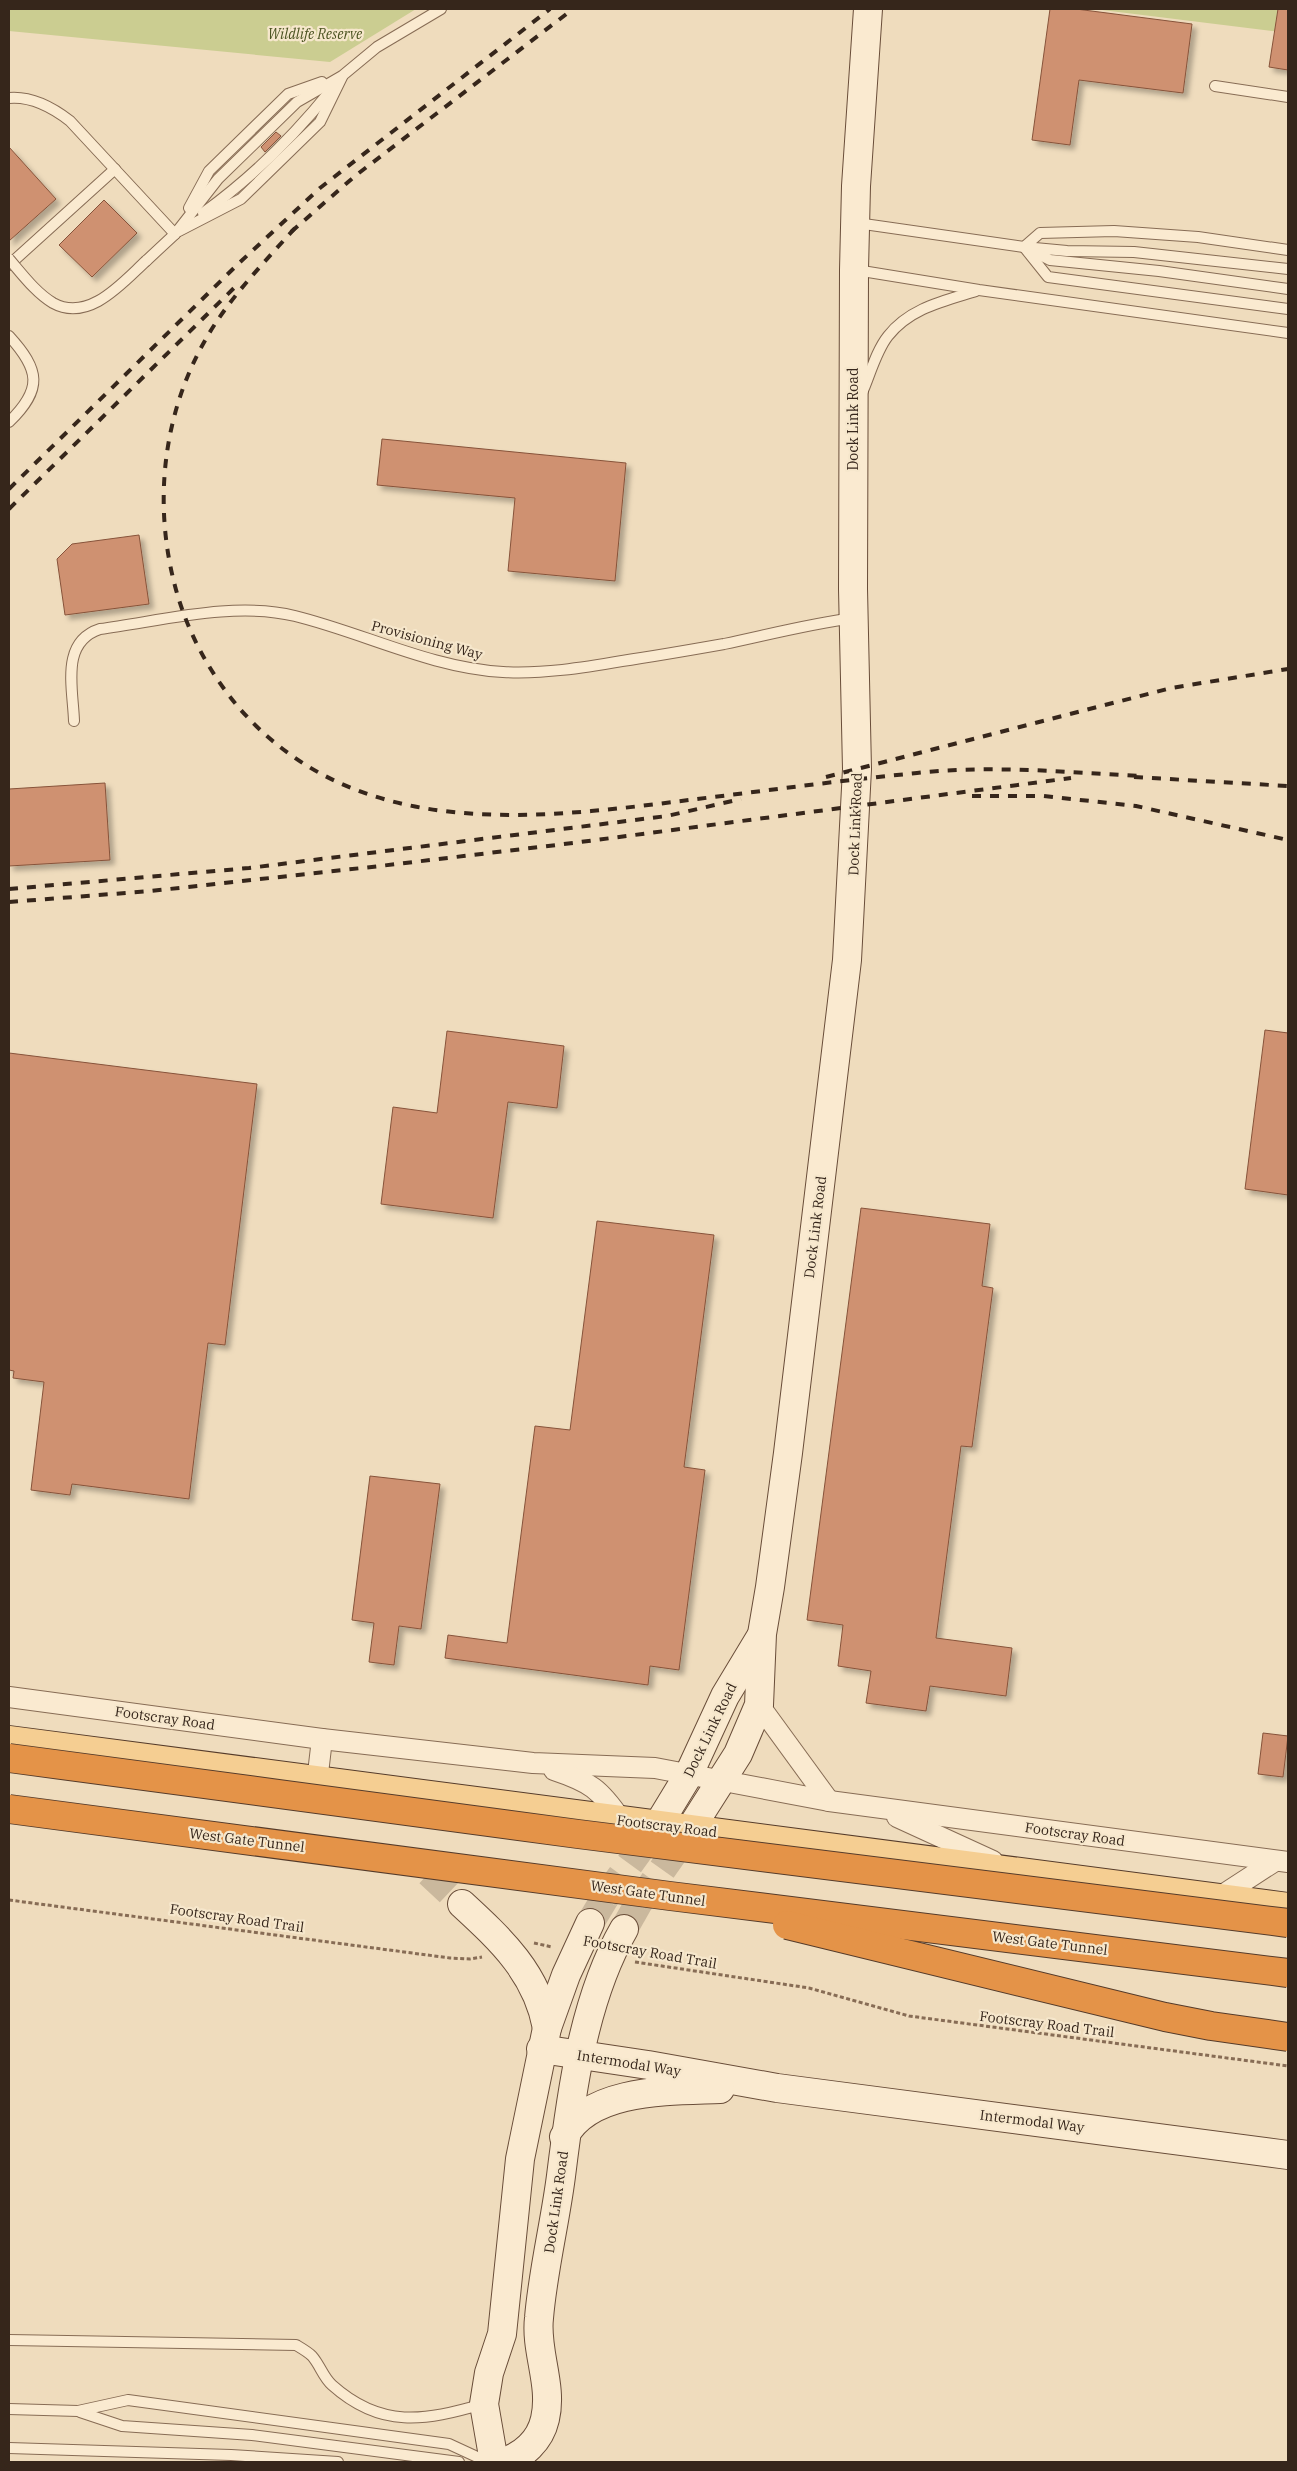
<svg xmlns="http://www.w3.org/2000/svg" width="1297" height="2471" viewBox="0 0 1297 2471" font-family="'IBM Plex Serif',serif">
  <style>
    .green { fill: #cbcd91 }
    .building { fill: #cf9171; stroke: #87533a; filter: url(#shadow) }
    .lines { fill: none; stroke-linecap: round; stroke-linejoin: round }
    .secondary-tunnel { stroke: #cab89d; stroke-width: 28; stroke-dasharray: 28 14; stroke-linecap: butt }
    .primary-tunnel { stroke: #cab89d; stroke-width: 28; stroke-dasharray: 28 14; stroke-linecap: butt }
    .lane-casing { stroke: #876c55; stroke-width: 12 }
    .street-casing { stroke: #876c55; stroke-width: 22 }
    .secondary-casing { stroke: #694d39; stroke-width: 30 }
    .primary-casing { stroke: #553b2a; stroke-width: 30 }
    .path { stroke: #876c55; stroke-width: 3; stroke-dasharray: 4 2.5; stroke-linecap: butt }
    .lane { stroke: #faead0; stroke-width: 10 }
    .street { stroke: #faead0; stroke-width: 20 }
    .secondary { stroke: #faead0; stroke-width: 28 }
    .primary { stroke: #f5ce92; stroke-width: 28 }
    .rail { stroke: #36261b; stroke-width: 4; stroke-dasharray: 9 9; stroke-linecap: butt }
    .lane-bridge-casing { stroke: #876c55; stroke-width: 12; stroke-linecap: butt }
    .highway-bridge-casing { stroke: #553b2a; stroke-width: 30; stroke-linecap: butt }
    .lane-bridge { stroke: #faead0; stroke-width: 10 }
    .highway-bridge { stroke: #e49348; stroke-width: 28 }
    .labels { text-anchor: middle; dominant-baseline: central; stroke-width: 4.5; stroke-linejoin: round; paint-order: stroke }
    .park-label { font-size: 14px; font-style: italic; fill: #4b5321; stroke: #f6e7cc }
    .street-label { font-size: 14px; fill: #36261b; stroke: #f6e7cc }
  </style>
  <defs>
    <filter id="shadow"><feDropShadow dx="4.5" dy="4.5" stdDeviation="2.5" flood-color="#0004"/></filter>
  </defs>
  <rect width="100%" height="100%" fill="#efdcbd"/>
  <!-- green -->
  <g class="green">
    <polygon points="9,9 416,9 330,62 9,31"/>
    <polygon points="1094,9 1288,9 1288,33"/>
  </g>
  <!-- building -->
  <g class="building">
    <polygon points="1050,9 1076,9 1192,24 1183,93 1079,80 1070,145 1032,140"/>
    <polygon points="1278,9 1288,9 1288,70 1269,67"/>
    <polygon points="276,132 281,136 265,152 261,147"/>
    <polygon points="9,147 56,199 9,241"/>
    <polygon points="104,200 137,233 92,277 59,245"/>
    <polygon points="382,439 626,463 615,581 508,571 515,498 377,485"/>
    <polygon points="139,535 149,604 65,615 57,559 72,544"/>
    <polygon points="105,783 110,860 9,866 9,789"/>
    <polygon points="1265,1030 1288,1033 1288,1195 1245,1189"/>
    <polygon points="447,1031 564,1046 557,1108 508,1102 493,1218 381,1204 393,1107 437,1113"/>
    <polygon points="9,1053 257,1084 225,1345 208,1343 189,1499 72,1484 70,1495 31,1490 44,1382 13,1378 14,1371 9,1370"/>
    <polygon points="861,1208 990,1224 982,1286 993,1288 972,1447 961,1446 936,1638 1012,1648 1006,1696 930,1686 926,1711 866,1703 871,1671 838,1666 843,1625 807,1620"/>
    <polygon points="597,1221 714,1235 684,1467 705,1470 679,1670 650,1666 648,1685 445,1658 448,1635 507,1643 535,1426 570,1430"/>
    <polygon points="370,1476 440,1484 421,1629 399,1626 394,1665 369,1662 374,1623 352,1620"/>
    <polygon points="1263,1733 1288,1736 1283,1777 1258,1774"/>
  </g>
  <g class="lines">
    <!-- secondary-tunnel -->
    <g class="secondary-tunnel">
      <polyline points="429,1873 462,1904"/>
      <polyline points="590,1923 605,1898"/>
      <polyline points="624,1929 638,1904"/>
    </g>
    <!-- primary-tunnel -->
    <g class="primary-tunnel">
      <polyline points="605,1898 657,1826"/>
      <polyline points="638,1904 690,1830"/>
    </g>
    <defs>
      <g id="lane">
        <polyline points="1215,86 1288,97"/>
        <path d="M9 98C32 96 52 107 70 121L175 234"/>
        <polyline points="189,208 209,171 288,94 322,82"/>
        <path d="M203 213C250 179 294 136 331 90"/>
        <polyline points="857,223 1024,247 1067,251 1134,252 1288,269"/>
        <polyline points="179,231 241,199 320,122 342,77"/>
        <polyline points="1024,247 1048,277 1288,309"/>
        <polyline points="1024,247 1040,233 1114,231 1198,237 1288,250"/>
        <polyline points="1029,249 1050,260 1159,271 1288,289"/>
        <polyline points="146,261 175,234 218,179 297,102 342,76 377,47 441,9"/>
        <polyline points="9,265 115,169"/>
        <polyline points="856,270 979,290 1288,333"/>
        <path d="M9 336C40 370 43 389 9 422"/>
        <path d="M862 393C870 375 876 351 888 336 910 308 944 301 976 291"/>
        <path d="M74 721C73 688 60 642 100 629 161 621 234 601 295 616 364 633 431 668 503 672 543 674 582 668 622 661 656 656 690 650 724 644 767 635 809 624 853 618"/>
        <path d="M9 2340 296 2345C301 2348 308 2352 312 2356 320 2365 323 2377 332 2385 381 2429 425 2421 483 2404"/>
        <polyline points="9,2409 78,2411 128,2400 449,2444 488,2462"/>
        <polyline points="80,2412 122,2426 252,2435 459,2462"/>
        <polyline points="9,2448 231,2455 338,2462"/>
      </g>
      <g id="street">
        <polyline points="9,1697 322,1739 533,1763 655,1768 829,1801 1288,1862"/>
        <polyline points="759,1705 829,1801"/>
        <path d="M554 1770C590 1782 600 1789 621 1820"/>
        <polyline points="317,1782 322,1739"/>
        <polyline points="897,1817 993,1861"/>
        <polyline points="1218,1898 1275,1861"/>
      </g>
      <g id="secondary">
        <polyline points="658,1825 689,1774 725,1696 760,1638"/>
        <polyline points="691,1828 738,1754 759,1705 762,1634 770,1587 788,1453 847,960 857,769 853,589 854,270 856,186 868,9"/>
        <path d="M462 1904C501 1940 537 1973 547 2028"/>
        <polyline points="541,2049 648,2065 777,2088 1288,2155"/>
        <path d="M564 2137C590 2088 671 2091 720 2089"/>
        <polyline points="494,2462 484,2404 489,2373 502,2334 520,2159 547,2028 566,1975 590,1923"/>
        <path d="M503 2462C523 2456 540 2441 545 2419 553 2385 535 2351 539 2318 543 2270 555 2223 561 2176 571 2095 583 2000 624 1929"/>
      </g>
      <polyline id="primary" points="9,1740 1288,1907"/>
    </defs>
    <!-- lane casing -->
    <use href="#lane" class="lane-casing"/>
    <!-- street casing -->
    <use href="#street" class="street-casing"/>
    <!-- secondary casing -->
    <use href="#secondary" class="secondary-casing"/>
    <!-- primary casing -->
    <use href="#primary" class="primary-casing"/>
    <!-- path -->
    <g class="path">
      <polyline points="9,1900 450,1958 470,1959 482,1957"/>
      <polyline points="534,1943 552,1947"/>
      <polyline points="635,1962 809,1988 909,2016 1288,2066"/>
    </g>
    <!-- lane -->
    <use href="#lane" class="lane"/>
    <!-- street -->
    <use href="#street" class="street"/>
    <!-- secondary -->
    <use href="#secondary" class="secondary"/>
    <!-- primary -->
    <use href="#primary" class="primary"/>
    <!-- rail -->
    <g class="rail">
      <path d="M295 228C269 257 241 286 219 318 165 397 151 495 175 586 187 632 210 674 240 709 359 844 538 819 697 799 771 790 844 780 917 773 991 765 1065 772 1139 776"/>
      <polyline points="291,232 355,176 573,9"/>
      <polyline points="9,489 237,265 320,188 550,9"/>
      <polyline points="9,509 236,286"/>
      <polyline points="826,777 1171,688 1288,669"/>
      <polyline points="1134,777 1288,786"/>
      <polyline points="972,796 1044,796 1136,806 1288,840"/>
      <polyline points="9,889 249,868 667,816 741,799"/>
      <polyline points="9,902 151,891 380,866 573,843 1071,778"/>
    </g>
    <defs>
      <path id="lane-bridge" d="M9 259C22 274 36 293 53 303 89 323 123 282 146 261"/>
      <g id="highway-bridge">
        <polyline points="9,1758 578,1834 1288,1923"/>
        <polyline points="9,1809 670,1896 1288,1973"/>
        <polyline points="787,1925 1165,2017 1211,2026 1288,2037"/>
      </g>
    </defs>
    <!-- lane-bridge casing -->
    <use href="#lane-bridge" class="lane-bridge-casing"/>
    <!-- highway-bridge casing -->
    <use href="#highway-bridge" class="highway-bridge-casing"/>
    <!-- lane-bridge -->
    <use href="#lane-bridge" class="lane-bridge"/>
    <!-- highway-bridge -->
    <use href="#highway-bridge" class="highway-bridge"/>
  </g>
  <g class="labels">
    <!-- park labels -->
    <g class="park-label">
      <text x="315" y="34">Wildlife Reserve</text>
    </g>
    <!-- street labels -->
    <g class="street-label">
      <text transform="translate(853 419) rotate(-90)">Dock Link Road</text>
      <text transform="translate(427 640) rotate(15)">Provisioning Way</text>
      <text transform="translate(855 824) rotate(-88)">Dock Link Road</text>
      <text transform="translate(815 1227) rotate(-83)">Dock Link Road</text>
      <text transform="translate(165 1718) rotate(8)">Footscray Road</text>
      <text transform="translate(710 1730) rotate(-64)">Dock Link Road</text>
      <text transform="translate(667 1826) rotate(7)">Footscray Road</text>
      <text transform="translate(1075 1834) rotate(8)">Footscray Road</text>
      <text transform="translate(247 1840) rotate(7)">West Gate Tunnel</text>
      <text transform="translate(648 1893) rotate(8)">West Gate Tunnel</text>
      <text transform="translate(237 1918) rotate(8)">Footscray Road Trail</text>
      <text transform="translate(1050 1943) rotate(7)">West Gate Tunnel</text>
      <text transform="translate(650 1952) rotate(10)">Footscray Road Trail</text>
      <text transform="translate(1047 2024) rotate(7)">Footscray Road Trail</text>
      <text transform="translate(629 2063) rotate(9)">Intermodal Way</text>
      <text transform="translate(1032 2121) rotate(7)">Intermodal Way</text>
      <text transform="translate(556 2202) rotate(-82)">Dock Link Road</text>
    </g>
  </g>
  <!-- border -->
  <rect width="1297" height="2471" fill="none" stroke="#36261b" stroke-width="20"/>
</svg>
